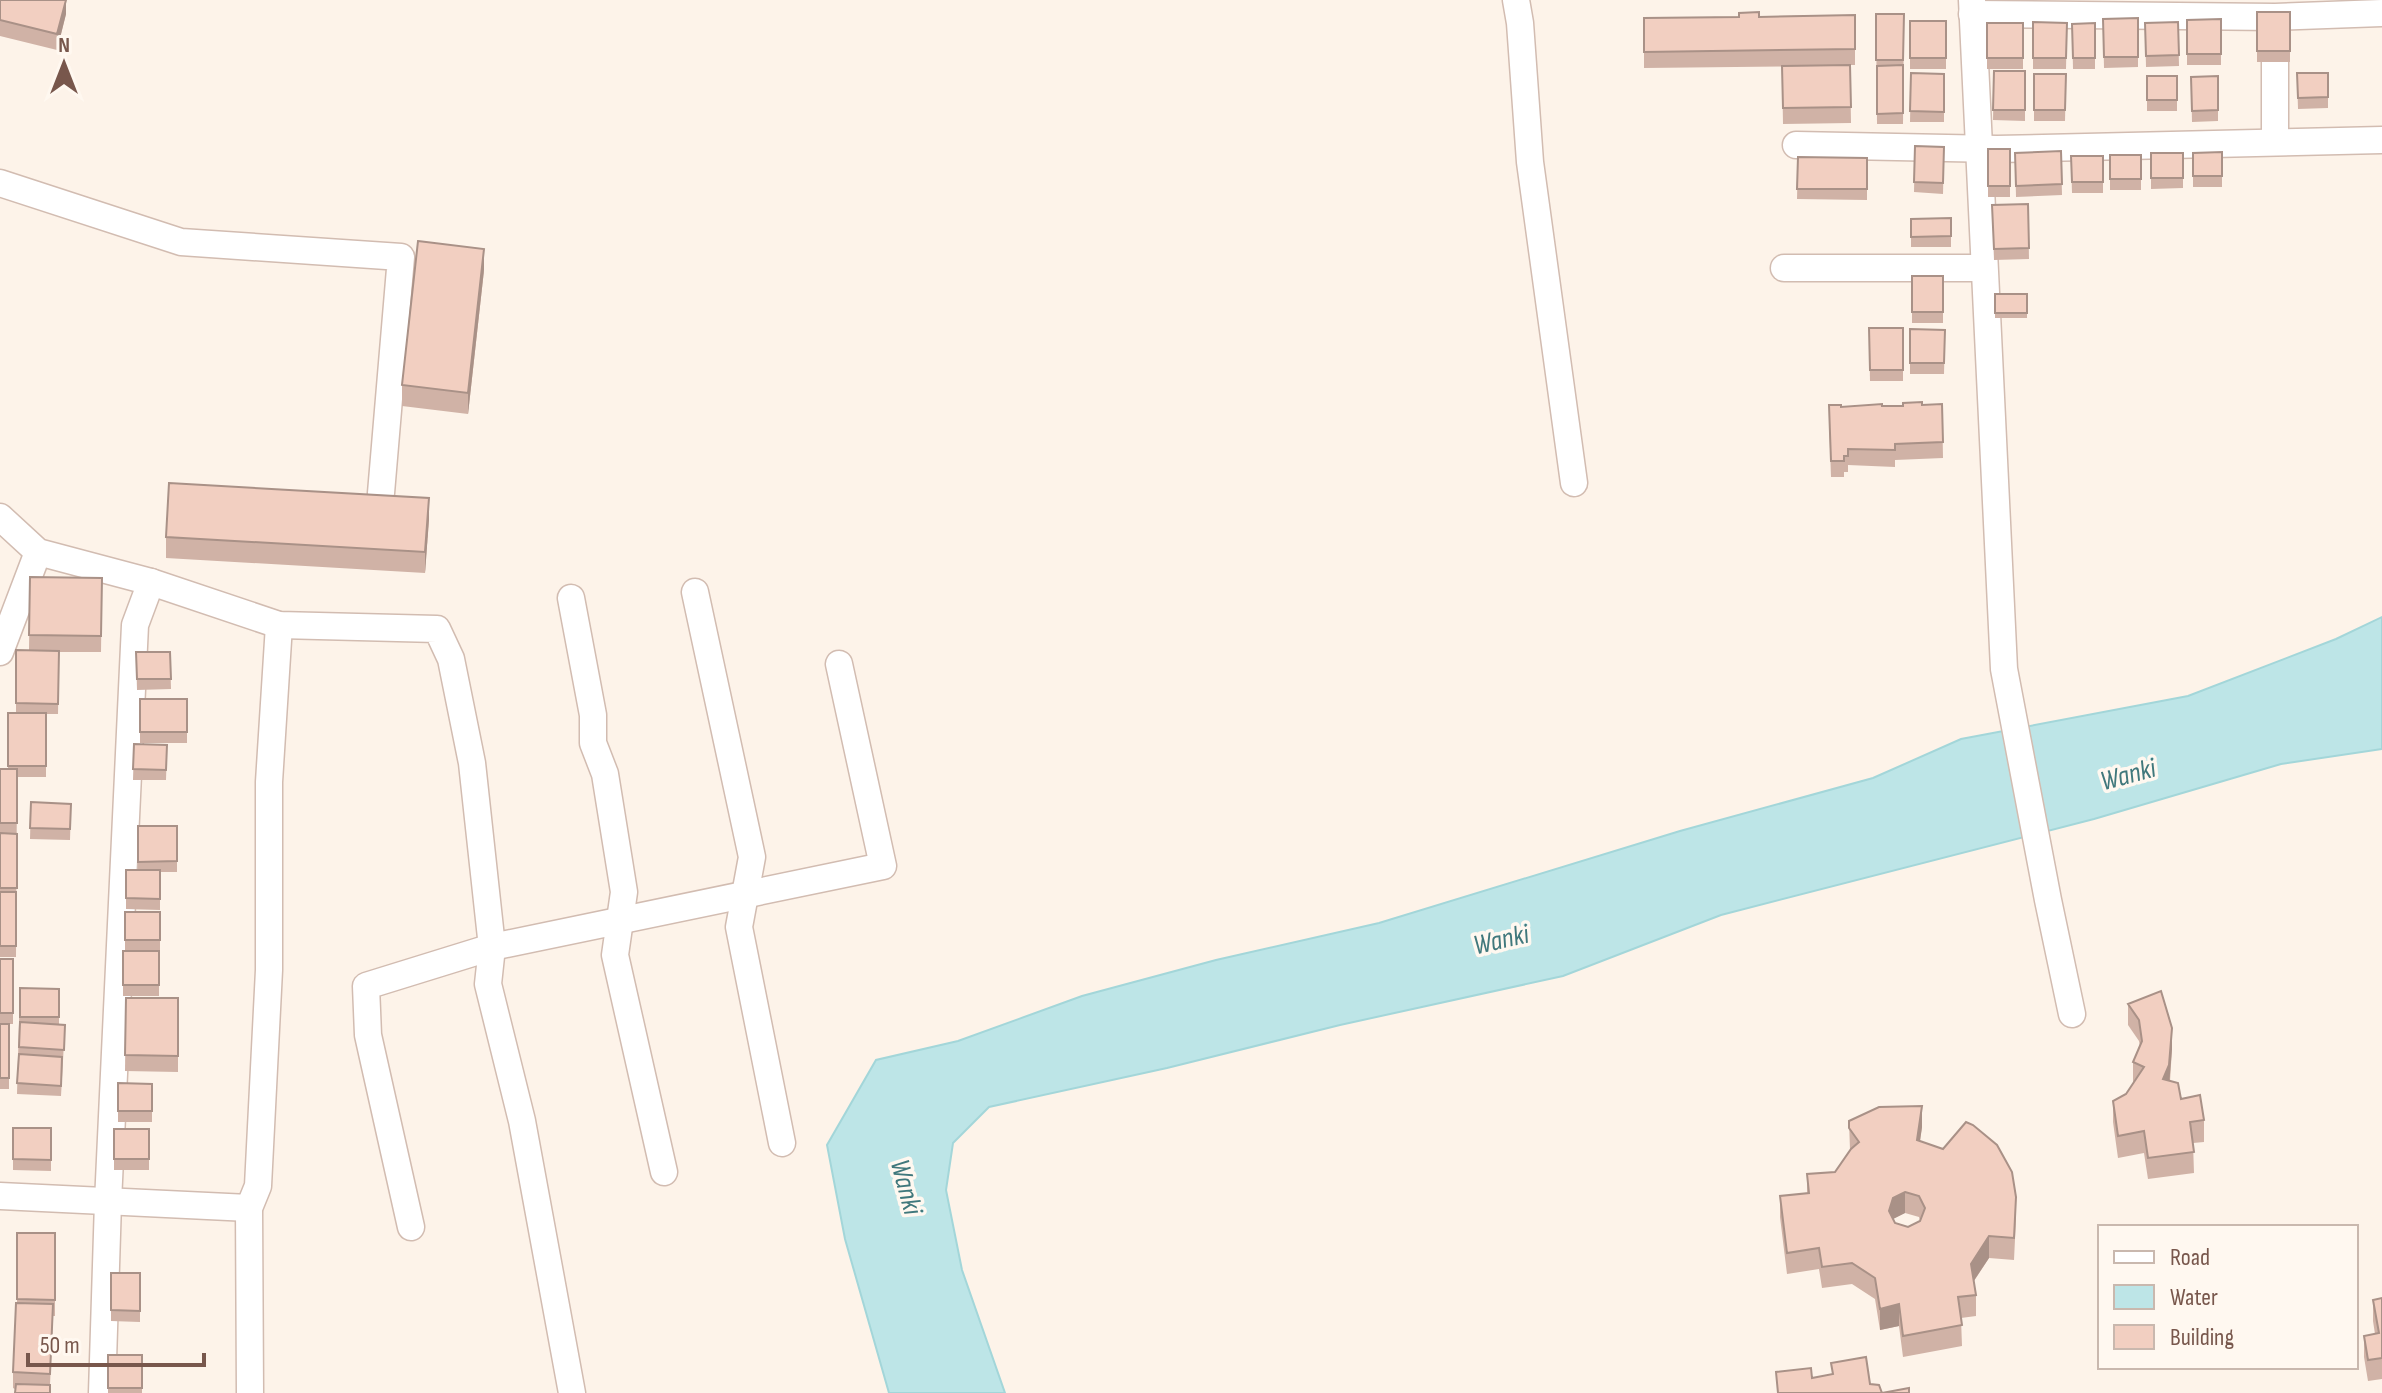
<svg xmlns="http://www.w3.org/2000/svg" width="2382" height="1393" viewBox="0 0 2382 1393" font-family="'Sofia Sans Condensed',sans-serif">
  <style>
    .water { fill: #bde5e7; stroke: #a3d6d9; stroke-width: 2 }
    .lines { fill: none; stroke-linecap: round; stroke-linejoin: round }
    .street-casing { stroke: #d2bcb1; stroke-width: 29 }
    .street { stroke: #fff; stroke-width: 26 }
    .wall { fill: #d0b2a6; fill-rule: evenodd }
    .shaded-wall { fill: #a99187 }
    .building { fill: #f2cfc1; stroke: #a99187; stroke-width: 2; fill-rule: evenodd }
    .labels { text-anchor: middle; dominant-baseline: central; stroke-width: 7; stroke-linejoin: round; paint-order: stroke }
    .water-label { font-size: 28px; font-style: italic; fill: #40787c; stroke: #fff8f0 }
  </style>
  <rect width="100%" height="100%" fill="#fdf3e9"/>
  <!-- water -->
  <polygon class="water" points="2382,617 2382,749 2281,764 2094,819 1721,915 1563,976 1340,1025 1167,1068 989,1107 953,1143 946,1190 962,1270 1005,1393 889,1393 845,1239 827,1145 876,1060 958,1041 1082,996 1216,960 1379,923 1680,831 1873,778 1961,739 2188,696 2336,639"/>
  <g class="lines">
    <defs>
      <g id="street">
        <polyline points="1516,0 1520,23 1530,162 1574,483"/>
        <polyline points="1972,0 2004,669 2048,900 2072,1014"/>
        <polyline points="1972,14 2275,17 2382,13"/>
        <polyline points="2275,28 2275,141"/>
        <polyline points="1796,145 1997,149 2382,140"/>
        <polyline points="0,183 181,242 401,257 381,493"/>
        <polyline points="1784,268 1984,268"/>
        <polyline points="0,517 38,552 151,582 279,625 437,629 451,659 472,763 492,947 488,984 522,1121 572,1393"/>
        <polyline points="695,592 752,857 739,927 782,1143"/>
        <polyline points="571,598 593,715 593,743 605,774 624,892 615,955 664,1172"/>
        <polyline points="0,652 38,552"/>
        <polyline points="0,1196 249,1208"/>
        <polyline points="411,1227 368,1035 366,986 492,947 883,866 839,664"/>
        <polyline points="102,1393 108,1202 135,625 151,582"/>
        <polyline points="250,1393 249,1208 258,1186 269,970 269,782 279,625"/>
      </g>
    </defs>
    <!-- street casing -->
    <use href="#street" class="street-casing"/>
    <!-- street -->
    <use href="#street" class="street"/>
  </g>
  <!-- wall -->
  <g class="wall">
    <polygon points="0,0 66,14 57,50 0,36"/>
    <rect x="2257" y="12" width="33" height="50"/>
    <polygon points="1876,14 1904,14 1903,124 1877,124"/>
    <polygon points="1855,15 1855,65 1850,65 1851,123 1783,124 1782,66 1823,66 1644,68 1644,18"/>
    <polygon points="2138,18 2138,67 2104,68 2103,19"/>
    <polygon points="2221,19 2221,65 2187,65 2187,20"/>
    <rect x="1910" y="21" width="36" height="48"/>
    <polygon points="2033,22 2067,23 2066,69 2033,69"/>
    <polygon points="2178,22 2179,66 2146,67 2145,23"/>
    <rect x="1987" y="23" width="36" height="46"/>
    <polygon points="2095,23 2095,69 2073,69 2072,24"/>
    <polygon points="1994,71 2025,71 2025,121 1993,120"/>
    <polygon points="1911,73 1944,74 1944,122 1910,122"/>
    <polygon points="2297,73 2328,73 2328,108 2298,109"/>
    <polygon points="2034,74 2066,74 2065,121 2034,121"/>
    <rect x="2147" y="76" width="30" height="35"/>
    <polygon points="2218,76 2218,121 2192,122 2191,77"/>
    <polygon points="1915,146 1944,147 1943,194 1914,192"/>
    <rect x="1988" y="149" width="22" height="48"/>
    <polygon points="2061,151 2062,195 2016,197 2015,153"/>
    <polygon points="2222,152 2222,187 2193,187 2193,153"/>
    <polygon points="2151,153 2183,153 2183,188 2151,189"/>
    <rect x="2110" y="155" width="31" height="35"/>
    <polygon points="2071,156 2103,156 2103,193 2072,193"/>
    <polygon points="1798,157 1867,158 1867,200 1797,199"/>
    <polygon points="2028,204 2029,259 1994,260 1992,205"/>
    <polygon points="1951,218 1951,247 1911,247 1911,219"/>
    <polygon points="484,270 468,414 402,406 402,385"/>
    <rect x="1912" y="276" width="31" height="47"/>
    <rect x="1995" y="294" width="32" height="24"/>
    <polygon points="1869,328 1903,328 1903,381 1870,381"/>
    <polygon points="1910,329 1945,330 1944,374 1910,374"/>
    <polygon points="1942,404 1943,458 1895,460 1895,467 1848,465 1848,472 1844,472 1844,477 1831,477 1829,421 1841,407"/>
    <polygon points="429,519 425,573 166,558 166,537"/>
    <polygon points="30,577 102,578 101,652 59,652 58,714 46,714 46,777 17,777 16,957 0,957 0,769 8,769 8,713 16,713 16,650 29,650"/>
    <polygon points="136,652 170,652 171,689 137,690"/>
    <rect x="140" y="699" width="47" height="44"/>
    <polygon points="134,744 167,745 166,780 133,780"/>
    <polygon points="31,802 71,804 70,840 30,839"/>
    <polygon points="138,826 177,826 177,872 160,872 160,910 126,909 126,870 138,870"/>
    <rect x="125" y="912" width="35" height="39"/>
    <rect x="123" y="951" width="36" height="45"/>
    <rect x="0" y="959" width="13" height="65"/>
    <polygon points="20,988 59,989 59,1024 65,1025 61,1096 17,1094"/>
    <polygon points="126,998 178,998 178,1072 125,1071"/>
    <polygon points="2128,1004 2172,1049 2170,1081 2181,1099 2204,1120 2204,1142 2193,1143 2194,1173 2148,1179 2144,1153 2118,1158 2113,1122 2113,1101 2126,1094 2133,1084 2133,1062 2140,1046 2139,1041 2128,1025"/>
    <rect x="0" y="1024" width="9" height="65"/>
    <polygon points="118,1083 152,1084 152,1122 118,1122"/>
    <path d="M1849 1121 1922 1127 1920 1141 2016 1218 2014 1260 1989 1258 1974 1281 1976 1295V1316L1961 1318 1962 1346 1903 1357 1899 1326 1880 1330 1875 1299 1852 1284 1822 1288 1819 1269 1787 1274 1780 1217V1196L1807 1193V1174L1835 1172 1850 1150ZM1905 1213 1919 1217 1920 1221 1908 1227 1895 1223 1893 1219Z"/>
    <polygon points="13,1128 51,1128 51,1171 13,1170"/>
    <rect x="114" y="1129" width="35" height="41"/>
    <polygon points="17,1233 55,1233 55,1316 53,1316 50,1385 15,1389 13,1388 13,1372 17,1303"/>
    <polygon points="111,1273 140,1273 140,1322 111,1321"/>
    <polygon points="2382,1298 2382,1379 2368,1381 2364,1357 2364,1336 2375,1334 2373,1321 2373,1300"/>
    <rect x="108" y="1355" width="34" height="38"/>
  </g>
  <!-- shaded-wall -->
  <g class="shaded-wall">
    <polygon points="66,0 66,14 57,50 57,34"/>
    <polygon points="484,249 484,270 468,414 468,393"/>
    <polygon points="429,498 429,519 425,573 425,552"/>
    <polygon points="2172,1028 2172,1049 2169,1086 2163,1079"/>
    <polygon points="1922,1106 1922,1127 1917,1161 1917,1140"/>
    <polygon points="1905,1192 1905,1213 1893,1219 1889,1211 1893,1198"/>
    <polygon points="1989,1236 1989,1258 1971,1285 1971,1264"/>
    <polygon points="1899,1304 1899,1326 1880,1330 1880,1309"/>
  </g>
  <!-- building -->
  <g class="building">
    <polygon points="0,0 66,0 57,34 0,20"/>
    <polygon points="1759,12 1759,17 1855,15 1855,49 1644,52 1644,18 1739,17 1739,13"/>
    <rect x="2257" y="12" width="33" height="39"/>
    <polygon points="1876,14 1904,14 1903,60 1876,60"/>
    <polygon points="2138,18 2138,57 2104,57 2103,19"/>
    <polygon points="2221,19 2221,54 2187,54 2187,20"/>
    <rect x="1910" y="21" width="36" height="37"/>
    <polygon points="2033,22 2067,23 2066,58 2033,58"/>
    <polygon points="2178,22 2179,55 2146,56 2145,23"/>
    <rect x="1987" y="23" width="36" height="35"/>
    <polygon points="2095,23 2095,58 2073,58 2072,24"/>
    <polygon points="1850,65 1851,107 1783,108 1782,66"/>
    <polygon points="1903,65 1903,113 1877,114 1877,66"/>
    <polygon points="1994,71 2025,71 2025,110 1993,110"/>
    <polygon points="1911,73 1944,74 1944,112 1910,111"/>
    <polygon points="2297,73 2328,73 2328,97 2298,98"/>
    <polygon points="2034,74 2066,74 2065,110 2034,110"/>
    <rect x="2147" y="76" width="30" height="24"/>
    <polygon points="2218,76 2218,110 2192,111 2191,77"/>
    <polygon points="1915,146 1944,147 1943,183 1914,182"/>
    <rect x="1988" y="149" width="22" height="37"/>
    <polygon points="2061,151 2062,184 2016,186 2015,153"/>
    <polygon points="2222,152 2222,176 2193,176 2193,153"/>
    <rect x="2151" y="153" width="32" height="25"/>
    <rect x="2110" y="155" width="31" height="24"/>
    <polygon points="2071,156 2103,156 2103,182 2072,182"/>
    <polygon points="1798,157 1867,158 1867,189 1797,189"/>
    <polygon points="2028,204 2029,248 1994,249 1992,205"/>
    <polygon points="1951,218 1951,236 1911,237 1911,219"/>
    <polygon points="418,241 484,249 468,393 402,385"/>
    <rect x="1912" y="276" width="31" height="36"/>
    <rect x="1995" y="294" width="32" height="19"/>
    <polygon points="1869,328 1903,328 1903,370 1870,370"/>
    <polygon points="1910,329 1945,330 1944,363 1910,363"/>
    <polygon points="1922,402 1922,405 1942,404 1943,442 1895,444 1895,450 1848,449 1848,456 1844,456 1844,461 1831,461 1829,405 1841,405 1841,407 1882,404 1882,406 1903,406 1903,403"/>
    <polygon points="169,483 429,498 425,552 166,537"/>
    <polygon points="30,577 102,578 101,636 29,635"/>
    <polygon points="16,650 59,651 58,704 16,703"/>
    <polygon points="136,652 170,652 171,679 137,679"/>
    <rect x="140" y="699" width="47" height="33"/>
    <rect x="8" y="713" width="38" height="53"/>
    <polygon points="134,744 167,745 166,770 133,769"/>
    <rect x="0" y="769" width="17" height="54"/>
    <polygon points="31,802 71,804 70,829 30,828"/>
    <polygon points="138,826 177,826 177,861 138,862"/>
    <polygon points="0,833 17,834 17,888 0,888"/>
    <polygon points="126,870 160,870 160,899 126,898"/>
    <rect x="0" y="892" width="16" height="54"/>
    <rect x="125" y="912" width="35" height="28"/>
    <rect x="123" y="951" width="36" height="34"/>
    <rect x="0" y="959" width="13" height="54"/>
    <polygon points="20,988 59,989 59,1017 20,1017"/>
    <polygon points="2161,991 2172,1028 2169,1065 2163,1079 2178,1083 2181,1099 2200,1095 2204,1120 2190,1122 2194,1152 2148,1158 2144,1131 2118,1136 2113,1101 2126,1094 2144,1067 2133,1062 2142,1041 2139,1020 2128,1004"/>
    <polygon points="126,998 178,998 178,1056 125,1055"/>
    <polygon points="20,1022 65,1025 64,1050 19,1047"/>
    <rect x="0" y="1024" width="9" height="54"/>
    <polygon points="19,1054 62,1057 61,1086 17,1083"/>
    <polygon points="118,1083 152,1084 152,1111 118,1111"/>
    <path d="M1922 1106 1917 1140 1943 1149 1966 1122 1973 1125 1997 1145 2012 1172 2016 1197 2014 1238 1989 1236 1971 1264 1976 1295 1958 1297 1962 1325 1903 1336 1899 1304 1880 1309 1875 1278 1852 1263 1822 1267 1819 1248 1787 1253 1780 1196 1809 1193 1807 1174 1835 1172 1851 1149 1859 1142 1849 1128V1121L1879 1107ZM1905 1192 1919 1196 1925 1208 1920 1221 1908 1227 1895 1223 1889 1211 1893 1198Z"/>
    <polygon points="13,1128 51,1128 51,1160 13,1159"/>
    <rect x="114" y="1129" width="35" height="30"/>
    <polygon points="17,1233 55,1233 55,1300 17,1299"/>
    <polygon points="111,1273 140,1273 140,1311 111,1310"/>
    <polygon points="2382,1298 2382,1358 2368,1360 2364,1336 2379,1333 2373,1300"/>
    <polygon points="16,1303 53,1304 50,1374 13,1372"/>
    <rect x="108" y="1355" width="34" height="33"/>
    <polygon points="1866,1357 1870,1384 1879,1385 1882,1393 1909,1388 1909,1393 1778,1393 1776,1372 1811,1368 1812,1378 1833,1374 1831,1363"/>
    <polygon points="16,1384 50,1385 50,1393 15,1393"/>
  </g>
  <g class="labels">
    <!-- water labels -->
    <g class="water-label">
      <text transform="translate(2128 775) rotate(-15)">Wanki</text>
      <text transform="translate(1501 940) rotate(-13)">Wanki</text>
      <text transform="translate(906 1187) rotate(75)">Wanki</text>
    </g>
  </g>
  <!-- legend -->
  <rect x="2098" y="1225" width="260" height="144" fill="#fff8f0" stroke="#c9b8ae" stroke-width="2"/>
  <rect x="2114" y="1251" width="40" height="12" fill="#ffffff" stroke="#c9b8ae" stroke-width="2"/>
  <text x="2170" y="1265" font-size="24" fill="#78574c">Road</text>
  <rect x="2114" y="1285" width="40" height="24" fill="#bde5e7" stroke="#c9b8ae" stroke-width="2"/>
  <text x="2170" y="1305" font-size="24" fill="#78574c">Water</text>
  <rect x="2114" y="1325" width="40" height="24" fill="#f2cfc1" stroke="#c9b8ae" stroke-width="2"/>
  <text x="2170" y="1345" font-size="24" fill="#78574c">Building</text>
  <!-- north arrow -->
  <g transform="translate(64 64)" stroke="#fff8f0" stroke-width="6" paint-order="stroke">
  <path d="M0-6L14 30L0 20L-14 30Z" fill="#78574c"/>
  <text y="-12" font-size="22" font-weight="bold" text-anchor="middle" fill="#78574c">N</text>
  </g>
  <!-- scale -->
  <path d="M28 1353v12h176v-12" fill="none" stroke="#78574c" stroke-width="4"/>
  <text x="40" y="1353" font-size="24" fill="#78574c" stroke="#fff8f0" stroke-width="6" paint-order="stroke">50 m</text>
</svg>
